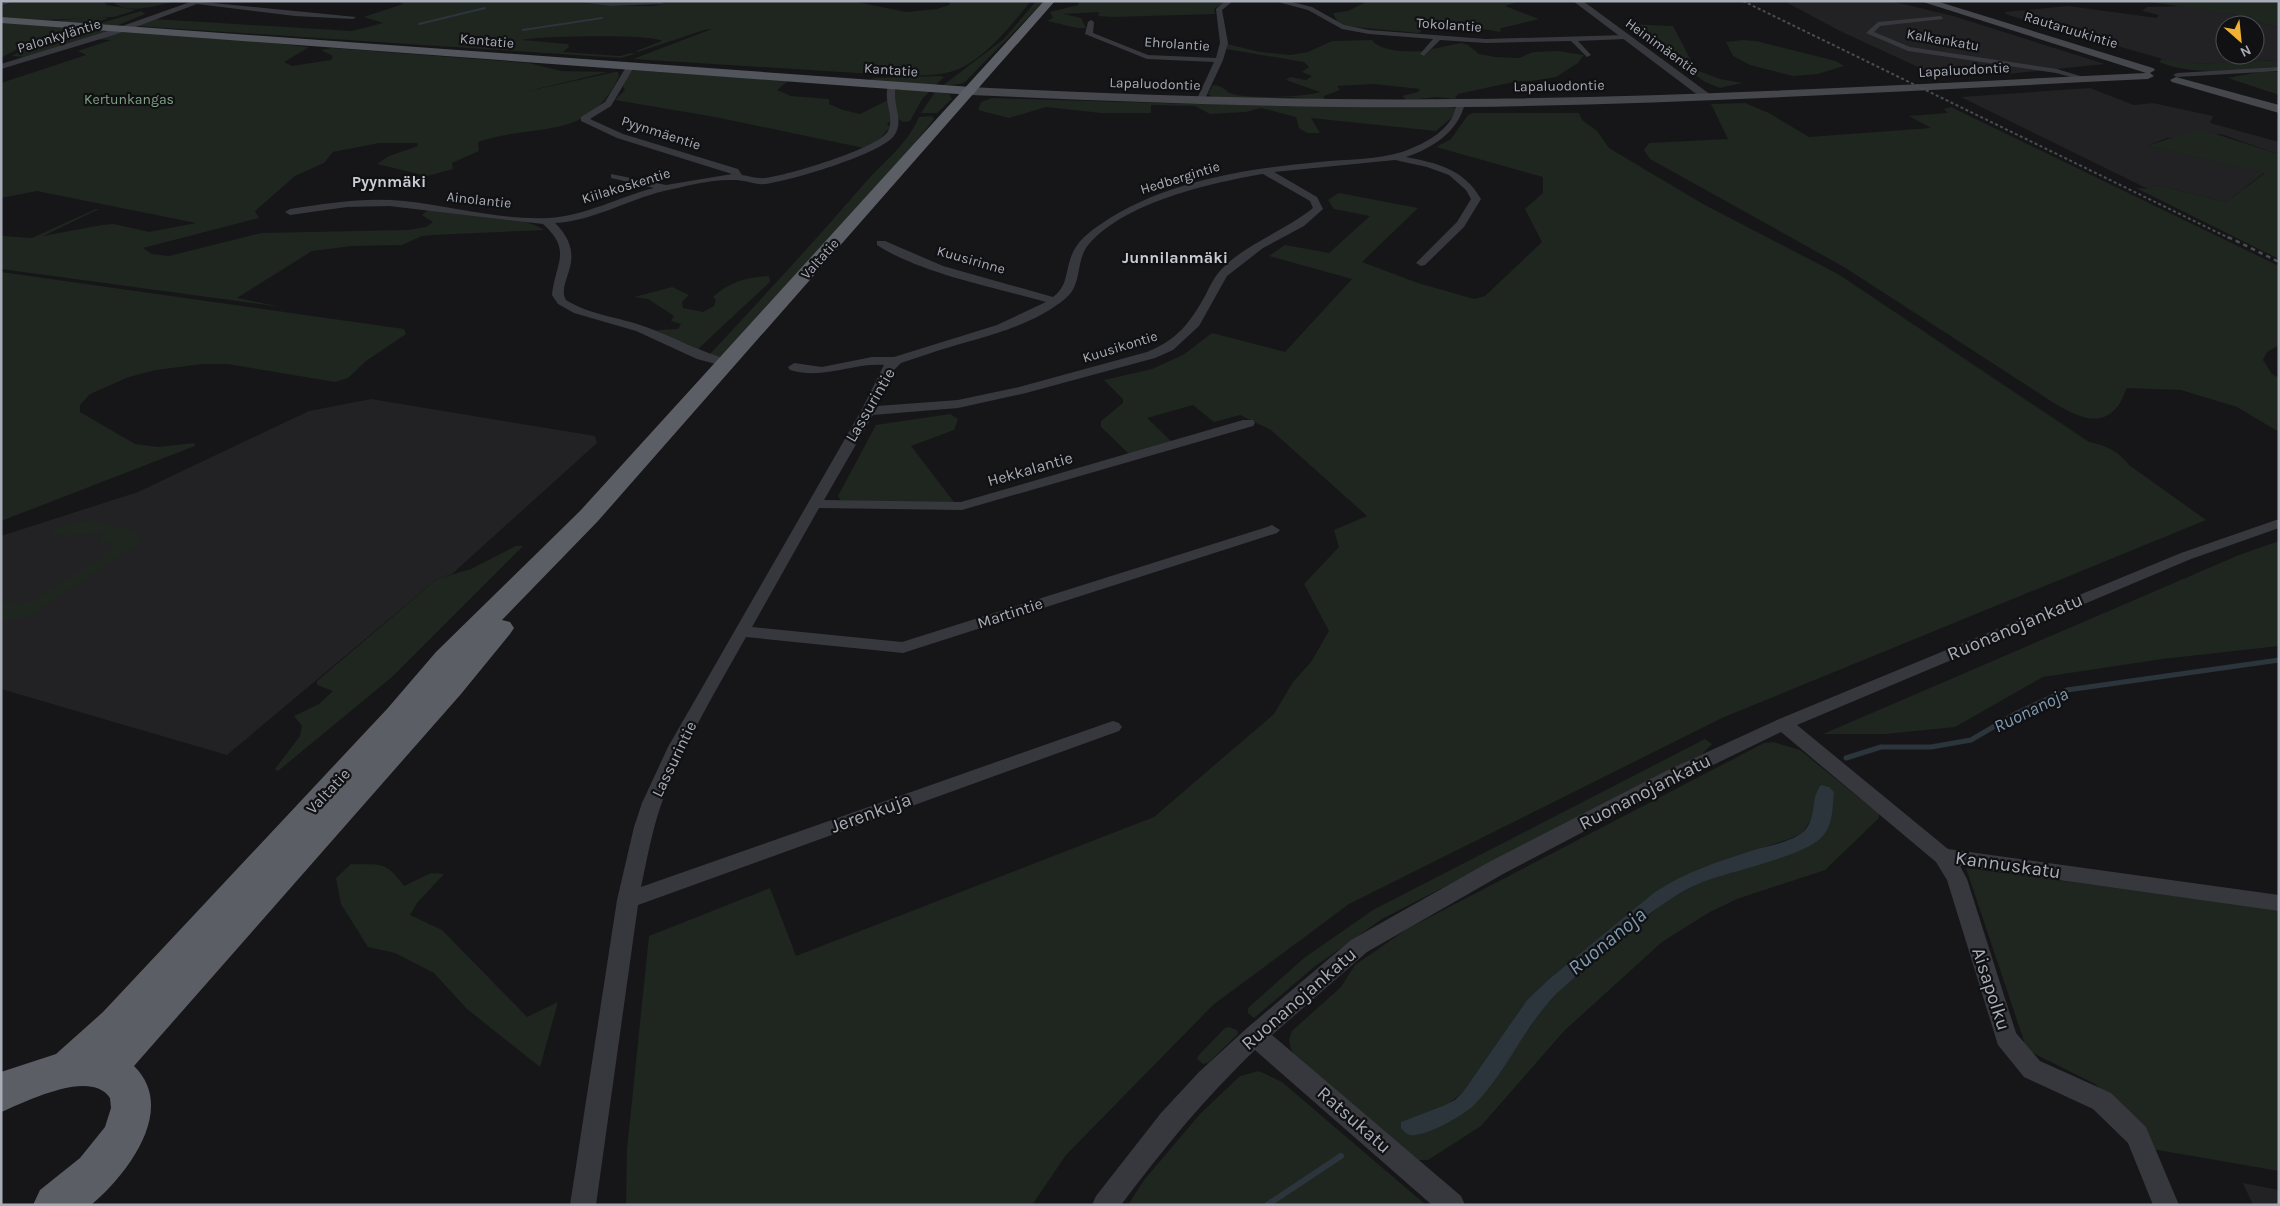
<svg xmlns="http://www.w3.org/2000/svg" width="2280" height="1206" viewBox="0 0 2280 1206" font-family="Karla,sans-serif">
  <style>
    .built { fill: #222225; fill-rule: evenodd }
    .green { fill: #1e261f; fill-rule: evenodd }
    .water { fill: #2c353c }
    .lines { fill: none; stroke-linecap: round; stroke-linejoin: round }
    .stream-far2 { stroke: #2c353c; stroke-width: 2 }
    .stream-far1 { stroke: #2c353c; stroke-width: 5 }
    .stream { stroke: #2c353c; stroke-width: 6 }
    .minor { fill: #37383d; fill-rule: evenodd }
    .tertiary { fill: #37383d; fill-rule: evenodd }
    .secondary { fill: #45474d; fill-rule: evenodd }
    .primary { fill: #53555c; fill-rule: evenodd }
    .trunk { fill: #5b5e65; fill-rule: evenodd }
    .rail-far1 { stroke: #4a4c52; stroke-width: 2; stroke-dasharray: 3 2.5; stroke-linecap: butt }
    .rail { stroke: #4a4c52; stroke-width: 2.5; stroke-dasharray: 4.5 4; stroke-linecap: butt }
    .labels { text-anchor: middle; dominant-baseline: central; stroke-width: 4.5; stroke-linejoin: round; paint-order: stroke }
    .far-street-label { font-size: 14px; fill: #a8adb8; stroke: #111113 }
    .far-park-label { font-size: 14px; fill: #7fa381; stroke: #111113 }
    .far-quarter-label { font-size: 16px; font-weight: bold; fill: #c9ccd4; stroke: #111113 }
    .street-label { font-size: 16px; fill: #a8adb8; stroke: #111113 }
    .water-label { font-size: 18px; font-style: italic; fill: #7f9bb3; stroke: #111113 }
    .near-street-label { font-size: 19px; fill: #a8adb8; stroke: #111113 }
    .near-water-label { font-size: 21px; font-style: italic; fill: #7f9bb3; stroke: #111113 }
  </style>
  <rect width="100%" height="100%" fill="#161618"/>
  <!-- built -->
  <g class="built">
    <polygon points="1784,1 1891,1 1953,16 2105,64 2007,74 1931,73 1840,31"/>
    <path d="M2068 6 2157 18 2159 15 2142 11 2147 7 2184 6 2236 15 2279 28V60L2195 64 2177 63 2008 15 2004 12ZM2225 25H2255V55H2225Z"/>
    <polygon points="2090,88 2134,105 2153,103 2213,116 2210,123 2279,142 2279,152 2275,153 2221,134 2167,138 2147,146 2265,172 2226,202 2157,185 2148,189 1961,97"/>
    <polygon points="371,399 595,436 597,443 452,574 437,579 227,755 1,689 1,536 138,492 309,411"/>
    <polygon points="2243,1183 2279,1190 2279,1205 2253,1205"/>
  </g>
  <!-- green -->
  <g class="green">
    <polygon points="15,1 104,1 107,5 136,10 114,17 43,20 1,18 1,7"/>
    <path d="M112 1H177C158 5 127 16 112 1Z"/>
    <path d="M399 1H572L610 6H653L664 4 661 1H852L906 12 937 9 949 5 951 1H1031C1011 25 982 64 950 72 935 76 918 75 903 76L633 59 712 29 704 30 638 52 636 51 662 41C650 34 540 36 522 40L568 44 569 47 563 52 620 56 631 53 635 54 621 58 136 26 153 19 352 31 383 23 364 17 403 4Z"/>
    <polygon points="1036,1 1044,1 965,82 960,84 942,86 1004,39"/>
    <path d="M1077 1H1227L1214 9 1215 14 1112 17 1098 16 1099 12 1064 14 1081 18 1086 28C1073 29 1060 23 1047 21L1053 18 1050 12 1078 5 1079 3Z"/>
    <polygon points="1362,1 1520,1 1505,6 1539,19 1502,28 1500,29 1501,32 1433,21 1419,27 1421,32 1418,33 1344,26 1338,23 1333,13 1348,11 1364,3"/>
    <polygon points="2144,1 2279,1 2279,28 2236,15"/>
    <polygon points="141,11 145,14 118,25 122,26 53,21 91,17 109,18 93,23 98,24"/>
    <polygon points="1,21 112,29 111,32 24,57 12,56 35,43 80,29 75,28 25,45 1,58"/>
    <polygon points="1627,24 1673,26 1696,70 1720,79 1742,83 1720,88 1705,82 1631,30"/>
    <path d="M123 31 235 39 309 47 284 62 292 66 331 60 333 56 321 50 332 48 529 63 561 71 608 72 524 92 615 72H618L619 76C589 143 535 122 478 142L479 151 452 163 453 169 427 176 377 164 389 156 418 146 417 143H379L333 152 324 163 295 176 255 211 259 218 143 248 152 254 169 256 261 233 408 230 426 227 433 222 422 215 429 209C459 213 520 214 544 230L433 235 422 236 402 245 352 246 312 251 237 298 282 307 1 269V228L3 236 32 238 96 209H99L43 236 102 225 114 224 149 232 196 223 37 191 1 198V83L86 55 78 51 111 40 94 39Z"/>
    <path d="M1372 40C1381 52 1408 52 1424 51L1421 55 1424 56 1432 49 1461 43 1468 45 1479 54 1495 57 1519 58 1533 52 1558 51 1584 55 1578 63 1556 77 1532 81H1518L1458 94 1455 99 1437 97 1407 100 1402 96 1418 92 1420 89 1374 84 1337 86 1340 90 1324 96V100L1291 97 1218 100 1208 94 1213 85C1225 86 1225 92 1233 94 1248 99 1306 97 1320 92L1286 80 1290 77 1306 80 1312 76 1302 72 1309 67 1304 62 1226 49 1227 44 1260 52 1290 55 1308 52 1332 41Z"/>
    <polygon points="1742,40 1756,41 1836,61 1844,66 1818,74 1793,76 1750,65 1733,56 1726,42"/>
    <path d="M2162 59 2195 64 2279 60V67C2242 69 2194 77 2159 62Z"/>
    <polygon points="633,70 788,81 777,90 791,96 829,99 829,104 843,110 860,114 888,100 891,121 887,124 890,127 877,142 864,148 715,117 615,100 625,90 623,87 627,76"/>
    <polygon points="2259,72 2279,72 2279,95 2228,78"/>
    <polygon points="941,76 944,77 935,85 869,80 874,78"/>
    <polygon points="902,88 930,91 922,99 910,121 903,122 898,119 893,91"/>
    <polygon points="935,92 949,94 952,99 937,113 921,113"/>
    <polygon points="992,98 1195,104 1440,106 1456,108 1456,114 1436,131 1311,118 1320,133 1307,133 1299,128 1296,117 1261,108 1246,112 1210,114 1195,106 1151,105 1151,113 1101,113 1046,107 1009,118 978,110 981,102"/>
    <path d="M1745 103 1769 113 1809 137 1931 128 1909 116 1948 113 1944 109 1951 107 2279 266V345L2267 352 2263 360 2272 374 2279 378V432L2237 407 2181 390 2127 388C2124 393 2122 401 2118 406 2099 429 2078 416 2057 405L1844 267 1650 159 1644 150 1649 143 1728 139 1711 104Z"/>
    <path d="M1473 113H1579L1582 120 1597 131 1609 148 1703 204 1838 274 2089 442C2106 445 2118 451 2129 465L2206 520 1722 718 1349 904 1213 1005 1066 1155 1032 1205H626L627 1149 649 936 770 888 796 956 1154 817 1274 714 1293 682 1311 662 1329 631 1304 584 1339 547 1334 530 1367 516 1271 430 1240 415 1214 422 1193 405 1147 418 1174 444 1129 454 1101 427V421L1123 403V399L1104 380 1152 369 1183 355 1212 333 1285 352 1352 279 1269 256 1285 245 1329 253 1370 216 1334 209 1328 200 1339 193 1418 208 1362 262 1418 283 1474 299 1485 296 1542 242 1525 209 1543 193V177L1436 147 1451 139 1468 115Z"/>
    <path d="M932 116 934 119 912 147 722 355 719 357 710 354C762 298 814 242 864 184 884 161 907 145 919 117Z"/>
    <polygon points="2203,130 2275,153 2279,152 2279,259 2136,188 2148,189 2157,185 2226,202 2265,173 2147,146 2191,131"/>
    <polygon points="1,272 404,329 406,334 366,361 348,378 335,382 227,364 202,364 156,370 129,377 90,394 80,405 80,412 135,444 158,447 194,443 195,446 1,521"/>
    <path d="M769 276 770 282 698 349 664 335 657 330 678 329 681 324 671 321 674 316 648 299 634 297 672 287 689 295 682 302 683 308 703 312 714 306 716 300 713 297C729 282 748 277 769 276Z"/>
    <polygon points="950,414 958,419 954,430 911,446 957,506 842,502 838,496 876,425"/>
    <path d="M94 521 135 530 139 537 145 539 29 617 1 621V601L20 604 36 599 109 552 112 544 96 541 102 534 101 533 62 536 51 534 52 530C65 523 80 521 94 521Z"/>
    <polygon points="2279,541 2279,646 2162,659 2043,677 1955,727 1885,734 1823,734 2239,555"/>
    <polygon points="516,546 523,546 392,677 278,771 275,769 300,736 302,726 294,716 319,704 333,691 317,685 317,681 437,579 471,569"/>
    <polygon points="1705,739 1712,744 1702,754 1382,919 1314,967 1254,1018 1248,1013 1248,1008 1304,958 1373,910"/>
    <path d="M1773 742 1800 750 1879 814V818L1825 870 1737 899 1708 913 1662 942 1564 1031 1481 1126 1428 1160H1418L1367 1119 1294 1055C1289 1045 1287 1039 1293 1030L1341 987 1355 965 1407 929 1764 743ZM1817 791 1814 843 1800 850 1699 883 1665 902 1563 987 1541 1011 1496 1077 1435 1129 1417 1135H1410L1463 1092 1527 1000 1548 980 1666 885 1714 864 1789 839 1802 833 1811 820Z"/>
    <path d="M351 864C381 865 385 860 404 886L431 873 444 874 417 903 410 915 442 930 527 1017 558 1002 540 1067 467 1009 434 973 395 953 368 947 341 904 336 878Z"/>
    <polygon points="1966,868 2279,910 2279,1171 2152,1149 2144,1129 2095,1084 2027,1050"/>
    <polygon points="1229,1027 1237,1030 1238,1034 1208,1063 1203,1064 1197,1059 1198,1056 1225,1028"/>
    <polygon points="1259,1071 1282,1082 1426,1205 1128,1205 1144,1180 1200,1114 1240,1076"/>
  </g>
  <!-- water -->
  <g class="water">
    <polygon points="572,1 661,1 664,4 610,6"/>
    <path d="M1821 785 1829 787 1834 792C1832 808 1834 825 1821 838 1800 858 1728 871 1698 884 1653 904 1604 953 1566 985 1527 1018 1510 1069 1474 1105 1464 1115 1424 1138 1410 1135 1406 1134 1404 1131 1401 1128V1122L1443 1106 1455 1100 1463 1092 1527 1000 1548 980 1655 892C1685 872 1720 861 1754 850 1770 845 1792 842 1804 831 1817 819 1810 797 1821 785Z"/>
  </g>
  <g class="lines">
    <!-- stream-far2 -->
    <g class="stream-far2">
      <polyline points="1,5 12,1"/>
      <polyline points="419,24 485,8"/>
      <polyline points="523,30 602,18"/>
    </g>
    <!-- stream-far1 -->
    <polyline class="stream-far1" points="1846,758 1881,747 1931,747 1971,740 2017,713 2067,690 2279,660"/>
    <!-- stream -->
    <polyline class="stream" points="1267,1205 1341,1156"/>
    <!-- minor -->
    <g class="minor">
      <polygon points="193,1 356,17 353,19 295,16 197,4 117,34 1,69 1,64 111,30"/>
      <polygon points="1225,1 1233,1 1222,10 1228,43 1223,60 1204,101 1200,103 1196,101 1214,62 1147,59 1085,34 1088,22 1091,20 1094,22 1093,33 1148,55 1216,58 1220,43 1216,9"/>
      <polygon points="1274,1 1288,1 1312,7 1344,25 1369,30 1486,39 1625,35 1629,37 1625,39 1578,41 1591,55 1587,57 1571,41 1486,43 1440,40 1424,56 1420,54 1433,39 1369,34 1342,29 1308,10"/>
      <polygon points="1941,16 1943,19 1880,26 1874,32 1910,47 2057,69 2090,79 2086,81 2056,73 1908,51 1866,33 1878,22"/>
      <path d="M630 65 634 67 611 106 590 119 623 134 738 169 742 175C749 176 757 179 765 178 785 176 880 148 888 131 895 117 883 101 888 86L892 84 896 86C891 103 906 122 893 137 877 155 790 181 765 184 755 185 745 180 735 180 712 179 686 186 664 191 627 200 593 221 555 223 591 259 555 281 566 300 590 315 619 317 646 327 675 337 701 353 731 360L733 363 731 366 727 367 697 359 636 331 574 313 558 304 552 295C555 263 573 251 543 224L389 206 347 207 290 215 285 212 290 209C328 203 366 197 404 201 451 206 500 220 548 218 586 216 618 197 654 188L611 178V174L666 185 732 174 617 138 581 121V117L605 102 626 67Z"/>
      <polygon points="2279,67 2279,71 2177,77 2173,75 2177,73"/>
      <path d="M1458 101 1465 103C1458 132 1433 148 1406 157 1437 163 1464 169 1481 199L1464 227 1425 265 1421 266 1416 263 1457 222 1471 199 1466 190 1449 175 1427 167 1395 160 1274 172 1317 197 1323 209 1304 226 1263 248 1227 276 1199 326 1173 350 1155 358 1026 393 958 408 873 415 824 500 961 502 1243 420H1253L1255 423 1253 426 962 510 819 508 752 627 902 642 1267 527 1272 525 1280 530 1277 533 903 653 746 637C716 691 682 746 661 805 652 831 647 859 641 887L1107 723 1113 721 1119 723 1122 727 1119 731 638 905 596 1205H570L617 900 634 827 642 803 668 747 861 411 884 365C850 363 825 380 790 370L788 367 794 363 822 367 872 357H894L997 325 1046 302C994 287 922 274 877 245V241H885L943 266 1053 297C1068 286 1065 273 1071 257 1076 242 1089 232 1101 224 1164 181 1245 169 1319 162 1346 159 1376 160 1402 152 1421 145 1443 135 1453 116 1455 111 1456 106 1458 101ZM1263 174 1310 201 1313 208C1285 231 1241 246 1219 272 1213 279 1209 288 1205 296 1189 324 1178 339 1147 352L1019 387 958 400 877 406 893 371 901 363C914 359 927 354 940 350 982 337 1032 327 1066 298 1083 284 1075 260 1089 244 1126 202 1210 183 1263 174Z"/>
      <path d="M2279 519V528L2191 559 1797 725 1948 849 2279 895V911L1960 866 1967 879 2016 1033 2040 1061 2111 1093 2146 1127 2179 1205H2153L2128 1143 2093 1109 2024 1077 1998 1045 1947 880 1936 862 1781 732 1680 781 1503 874 1367 952 1272 1035 1461 1196 1465 1205H1432L1255 1050C1203 1100 1165 1147 1121 1205H1092L1096 1196 1161 1113 1199 1072 1247 1028 1351 940 1489 862 1666 771 1777 720 2181 553Z"/>
    </g>
    <!-- tertiary -->
    <polygon class="tertiary" points="1573,1 1583,1 1711,95 1711,99 1703,99"/>
    <!-- secondary -->
    <g class="secondary">
      <path d="M1920 1H1936L2153 68 2155 70 2150 73 2154 76 2148 79C1919 90 1691 104 1462 107 1298 109 1135 102 971 95L965 91 971 87C1134 95 1298 101 1461 99 1690 97 1918 84 2146 73Z"/>
      <polygon points="2176,77 2279,105 2279,113 2172,82 2170,80"/>
    </g>
    <!-- primary -->
    <polygon class="primary" points="1,17 971,87 977,91 971,95 1,23"/>
    <!-- trunk -->
    <path class="trunk" d="M1044 1H1055L598 521 502 620 510 622 514 628 510 634 461 694 134 1066C178 1109 127 1175 91 1205H33L40 1190 80 1158 105 1127 111 1108 110 1098C91 1068 25 1102 1 1112V1072L56 1054 103 1012 387 709 436 652 580 511Z"/>
    <!-- rail-far1 -->
    <polyline class="rail-far1" points="1743,1 2231,239"/>
    <!-- rail -->
    <polyline class="rail" points="2228,237 2279,262"/>
  </g>
  <g class="labels">
    <!-- far-street labels -->
    <g class="far-street-label">
      <text transform="translate(1449 25) rotate(4)">Tokolantie</text>
      <text transform="translate(2071 30) rotate(17)">Rautaruukintie</text>
      <text transform="translate(59 36) rotate(-17)">Palonkyläntie</text>
      <text transform="translate(1943 40) rotate(10)">Kalkankatu</text>
      <text transform="translate(487 41) rotate(5)">Kantatie</text>
      <text transform="translate(1177 44) rotate(4)">Ehrolantie</text>
      <text transform="translate(1662 47) rotate(36)">Heinimäentie</text>
      <text transform="translate(891 70) rotate(4)">Kantatie</text>
      <text transform="translate(1964 70) rotate(-3)">Lapaluodontie</text>
      <text transform="translate(1155 84) rotate(2)">Lapaluodontie</text>
      <text transform="translate(1559 86) rotate(-1)">Lapaluodontie</text>
      <text transform="translate(661 133) rotate(18)">Pyynmäentie</text>
      <text transform="translate(1180 178) rotate(-17)">Hedbergintie</text>
      <text transform="translate(626 186) rotate(-17)">Kiilakoskentie</text>
      <text transform="translate(479 200) rotate(6)">Ainolantie</text>
      <text transform="translate(820 259) rotate(-48)">Valtatie</text>
      <text transform="translate(971 260) rotate(16)">Kuusirinne</text>
      <text transform="translate(1120 347) rotate(-17)">Kuusikontie</text>
    </g>
    <!-- far-park labels -->
    <g class="far-park-label">
      <text x="129" y="99">Kertunkangas</text>
    </g>
    <!-- far-quarter labels -->
    <g class="far-quarter-label">
      <text x="389" y="181">Pyynmäki</text>
      <text x="1175" y="257">Junnilanmäki</text>
    </g>
    <!-- street labels -->
    <g class="street-label">
      <text transform="translate(870 405) rotate(-60)">Lassurintie</text>
      <text transform="translate(1030 469) rotate(-16)">Hekkalantie</text>
      <text transform="translate(1010 613) rotate(-18)">Martintie</text>
      <text transform="translate(674 759) rotate(-64)">Lassurintie</text>
      <text transform="translate(328 791) rotate(-47)">Valtatie</text>
    </g>
    <!-- water labels -->
    <g class="water-label">
      <text transform="translate(2031 710) rotate(-26)">Ruonanoja</text>
    </g>
    <!-- near-street labels -->
    <g class="near-street-label">
      <text transform="translate(2015 627) rotate(-23)">Ruonanojankatu</text>
      <text transform="translate(1645 792) rotate(-27)">Ruonanojankatu</text>
      <text transform="translate(871 813) rotate(-20)">Jerenkuja</text>
      <text transform="translate(2008 865) rotate(8)">Kannuskatu</text>
      <text transform="translate(1991 989) rotate(72)">Aisapolku</text>
      <text transform="translate(1299 999) rotate(-41)">Ruonanojankatu</text>
      <text transform="translate(1354 1120) rotate(41)">Ratsukatu</text>
    </g>
    <!-- near-water labels -->
    <g class="near-water-label">
      <text transform="translate(1607 941) rotate(-39)">Ruonanoja</text>
    </g>
  </g>
  <!-- border -->
  <rect width="2280" height="1206" fill="none" stroke="#a8adb8" stroke-width="5"/>
  <!-- north arrow -->
  <g transform="translate(2240 40) rotate(153)"><circle r="24" fill="#111113" stroke="#4d4f55"/>
  <path d="M0-4L9 19L0 12L-9 19Z" fill="#f2b134"/>
  <text y="-8" font-size="14" font-weight="bold" text-anchor="middle" fill="#a8adb8">N</text>
  </g>
</svg>
